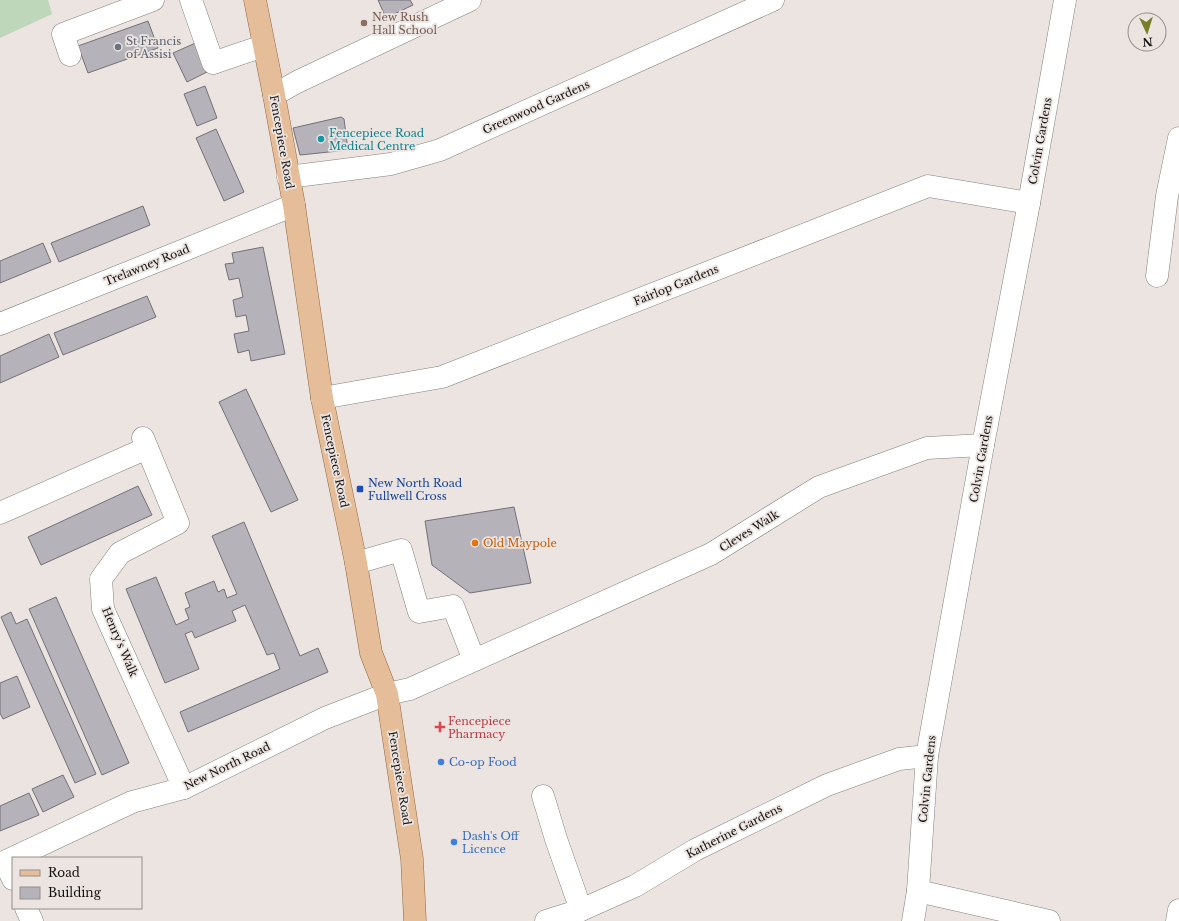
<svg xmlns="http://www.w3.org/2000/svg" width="1179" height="921" viewBox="0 0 1179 921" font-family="'Libre Baskerville',serif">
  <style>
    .green { fill: #bed6ba }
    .building { fill: #b5b3b9; stroke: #737177 }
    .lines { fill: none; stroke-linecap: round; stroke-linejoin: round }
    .minor-casing { stroke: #87817e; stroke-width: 23 }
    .major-casing { stroke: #90663d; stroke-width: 23 }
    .minor { stroke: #fff; stroke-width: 22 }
    .major { stroke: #e5be99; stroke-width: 22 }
    .education-dot { fill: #8d6e63; stroke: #ebe4e1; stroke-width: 1.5 }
    .worship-dot { fill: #6b7280; stroke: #ebe4e1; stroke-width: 1.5 }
    .culture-dot { fill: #0f9aa8; stroke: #ebe4e1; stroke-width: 1.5 }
    .transit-dot { fill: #1a4fb4; stroke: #ebe4e1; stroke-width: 1.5 }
    .food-dot { fill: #e8710a; stroke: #ebe4e1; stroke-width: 1.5 }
    .health-dot { fill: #e0444e; stroke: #ebe4e1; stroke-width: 1.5 }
    .shop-dot { fill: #3f7fe0; stroke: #ebe4e1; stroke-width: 1.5 }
    .labels { text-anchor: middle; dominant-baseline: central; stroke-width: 3.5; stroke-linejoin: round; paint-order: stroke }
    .education-label { font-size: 11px; fill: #785e54; stroke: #ebe4e1; text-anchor: start }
    .worship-label { font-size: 11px; fill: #5b616d; stroke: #ebe4e1; text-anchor: start }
    .street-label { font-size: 11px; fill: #131110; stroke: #ebe4e1 }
    .culture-label { font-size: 11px; fill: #0d838f; stroke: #ebe4e1; text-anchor: start }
    .transit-label { font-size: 11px; fill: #164399; stroke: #ebe4e1; text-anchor: start }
    .food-label { font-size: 11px; fill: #c56008; stroke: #ebe4e1; text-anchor: start }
    .health-label { font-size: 11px; fill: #be3a42; stroke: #ebe4e1; text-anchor: start }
    .shop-label { font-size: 11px; fill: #366cbe; stroke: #ebe4e1; text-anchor: start }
  </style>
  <rect width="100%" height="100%" fill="#ebe4e1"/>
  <!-- green -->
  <polygon class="green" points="0,0 48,0 52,14 0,38"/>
  <!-- building -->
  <g class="building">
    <polygon points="378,0 410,0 413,5 386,18"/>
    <polygon points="148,21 158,48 88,73 78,46"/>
    <polygon points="200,41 213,69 187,82 173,53"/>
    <polygon points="205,86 217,118 197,126 184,94"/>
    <polygon points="341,117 344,119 348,150 300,155 293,128"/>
    <polygon points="216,129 244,192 224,201 196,138"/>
    <polygon points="143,206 150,225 59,262 51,243"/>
    <polygon points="43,243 51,262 0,283 0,261"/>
    <polygon points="263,247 285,354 251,361 249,350 238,353 234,334 249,331 246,315 236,317 233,300 243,297 239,278 229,280 225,264 234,263 232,253"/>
    <polygon points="147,296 156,317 63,355 54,333"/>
    <polygon points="49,334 59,357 0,383 0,356"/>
    <polygon points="246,389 298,500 271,512 219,402"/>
    <polygon points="138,486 152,515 41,565 28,537"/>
    <polygon points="514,507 531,583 470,593 432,565 425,521"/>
    <polygon points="244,522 300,656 318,648 328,672 188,732 180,712 280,669 274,653 267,655 245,605 232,611 236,621 195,638 192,631 185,634 199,669 165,683 126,589 156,577 176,625 189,619 185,609 190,607 185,593 214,581 218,592 224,589 227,598 237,594 212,536"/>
    <polygon points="56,597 129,763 102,775 29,609"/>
    <polygon points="11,612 16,624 27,619 96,774 75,783 1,617"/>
    <polygon points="17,676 30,707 3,719 0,713 0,683"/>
    <polygon points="63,775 74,797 43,812 32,789"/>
    <polygon points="29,793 39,815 0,831 0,806"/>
  </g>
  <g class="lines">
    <defs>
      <g id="minor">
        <polyline points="191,0 213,63 263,46"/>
        <polyline points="70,55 63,34 153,0"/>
        <polyline points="274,95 297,82 470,0"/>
        <polyline points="288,177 391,164 440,150 773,0"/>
        <polyline points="1157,276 1167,196 1179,138"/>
        <polyline points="0,324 177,253 294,205"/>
        <polyline points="322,398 442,377 928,186 1029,203"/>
        <polyline points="143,438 178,523 120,553 101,579 103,609 184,788"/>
        <polyline points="0,513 147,448"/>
        <polyline points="356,563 401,550 419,612 453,606 474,660"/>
        <polyline points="543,796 556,839 581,910"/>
        <polyline points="5,862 13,879"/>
        <polyline points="0,864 132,802 184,788 325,718 387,694 410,689 711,554 819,487 927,448 983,445"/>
        <polyline points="918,891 1049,921"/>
        <polyline points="26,908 32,921"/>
        <polyline points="546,921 581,910 635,886 695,850 827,785 899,759 927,756"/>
        <polyline points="913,921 918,891 927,756 983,445 1029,203 1065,0"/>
        <polyline points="1177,921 1179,910"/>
      </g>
      <polyline id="major" points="255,0 274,95 294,205 322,398 356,563 371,653 387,694 412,859 415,921"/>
    </defs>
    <!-- minor casing -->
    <use href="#minor" class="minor-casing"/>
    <!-- major casing -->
    <use href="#major" class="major-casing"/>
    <!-- minor -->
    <use href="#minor" class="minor"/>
    <!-- major -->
    <use href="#major" class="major"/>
  </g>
  <!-- markers -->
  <circle class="education-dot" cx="364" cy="23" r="4"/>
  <circle class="worship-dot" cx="118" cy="47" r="4"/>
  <circle class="culture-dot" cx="321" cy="139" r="4"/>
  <rect class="transit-dot" x="356" y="485" width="8" height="8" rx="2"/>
  <circle class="food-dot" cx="475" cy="543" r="4"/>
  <path class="health-dot" d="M438 721h4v4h4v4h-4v4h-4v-4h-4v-4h4z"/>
  <g class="shop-dot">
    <circle cx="441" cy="762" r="4"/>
    <circle cx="454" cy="842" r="4"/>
  </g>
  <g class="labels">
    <!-- education labels -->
    <g class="education-label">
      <text x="372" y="17">New Rush<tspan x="372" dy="13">Hall School</tspan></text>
    </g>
    <!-- worship labels -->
    <g class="worship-label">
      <text x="126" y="41">St Francis<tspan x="126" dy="13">of Assisi</tspan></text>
    </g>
    <!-- street labels -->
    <g class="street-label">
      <text transform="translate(536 107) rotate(-24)">Greenwood Gardens</text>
      <text transform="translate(1040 141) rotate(-80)">Colvin Gardens</text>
      <text transform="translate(282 142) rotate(80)">Fencepiece Road</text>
      <text transform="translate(147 265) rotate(-22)">Trelawney Road</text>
      <text transform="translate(676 285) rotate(-22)">Fairlop Gardens</text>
      <text transform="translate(981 459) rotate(-80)">Colvin Gardens</text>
      <text transform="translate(335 461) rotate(78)">Fencepiece Road</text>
      <text transform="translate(749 531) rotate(-32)">Cleves Walk</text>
      <text transform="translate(120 642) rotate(67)">Henry's Walk</text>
      <text transform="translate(227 766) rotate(-26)">New North Road</text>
      <text transform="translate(400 778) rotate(81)">Fencepiece Road</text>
      <text transform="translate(927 779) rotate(-84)">Colvin Gardens</text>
      <text transform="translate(734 831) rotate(-27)">Katherine Gardens</text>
    </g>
    <!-- culture labels -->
    <g class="culture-label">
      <text x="329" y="133">Fencepiece Road<tspan x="329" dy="13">Medical Centre</tspan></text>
    </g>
    <!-- transit labels -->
    <g class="transit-label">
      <text x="368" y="483">New North Road<tspan x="368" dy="13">Fullwell Cross</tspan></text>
    </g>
    <!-- food labels -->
    <g class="food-label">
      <text x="483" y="543">Old Maypole</text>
    </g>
    <!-- health labels -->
    <g class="health-label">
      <text x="448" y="721">Fencepiece<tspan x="448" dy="13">Pharmacy</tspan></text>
    </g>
    <!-- shop labels -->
    <g class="shop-label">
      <text x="449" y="762">Co-op Food</text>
      <text x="462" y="836">Dash's Off<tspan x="462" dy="13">Licence</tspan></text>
    </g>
  </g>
  <!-- legend -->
  <rect x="12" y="857" width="130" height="52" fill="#ebe4e1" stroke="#95908d"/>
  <rect x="20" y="870" width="20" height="6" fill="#e5be99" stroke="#95908d"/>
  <text x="48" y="877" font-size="12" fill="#131110">Road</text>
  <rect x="20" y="887" width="20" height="12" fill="#b5b3b9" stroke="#95908d"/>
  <text x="48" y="897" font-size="12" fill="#131110">Building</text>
  <!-- north arrow -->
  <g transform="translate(1147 32) rotate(176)"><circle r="19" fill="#ebe4e1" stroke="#95908d"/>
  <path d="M0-3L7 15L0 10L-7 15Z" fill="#787d27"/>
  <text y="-6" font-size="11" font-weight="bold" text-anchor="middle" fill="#131110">N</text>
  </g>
</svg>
